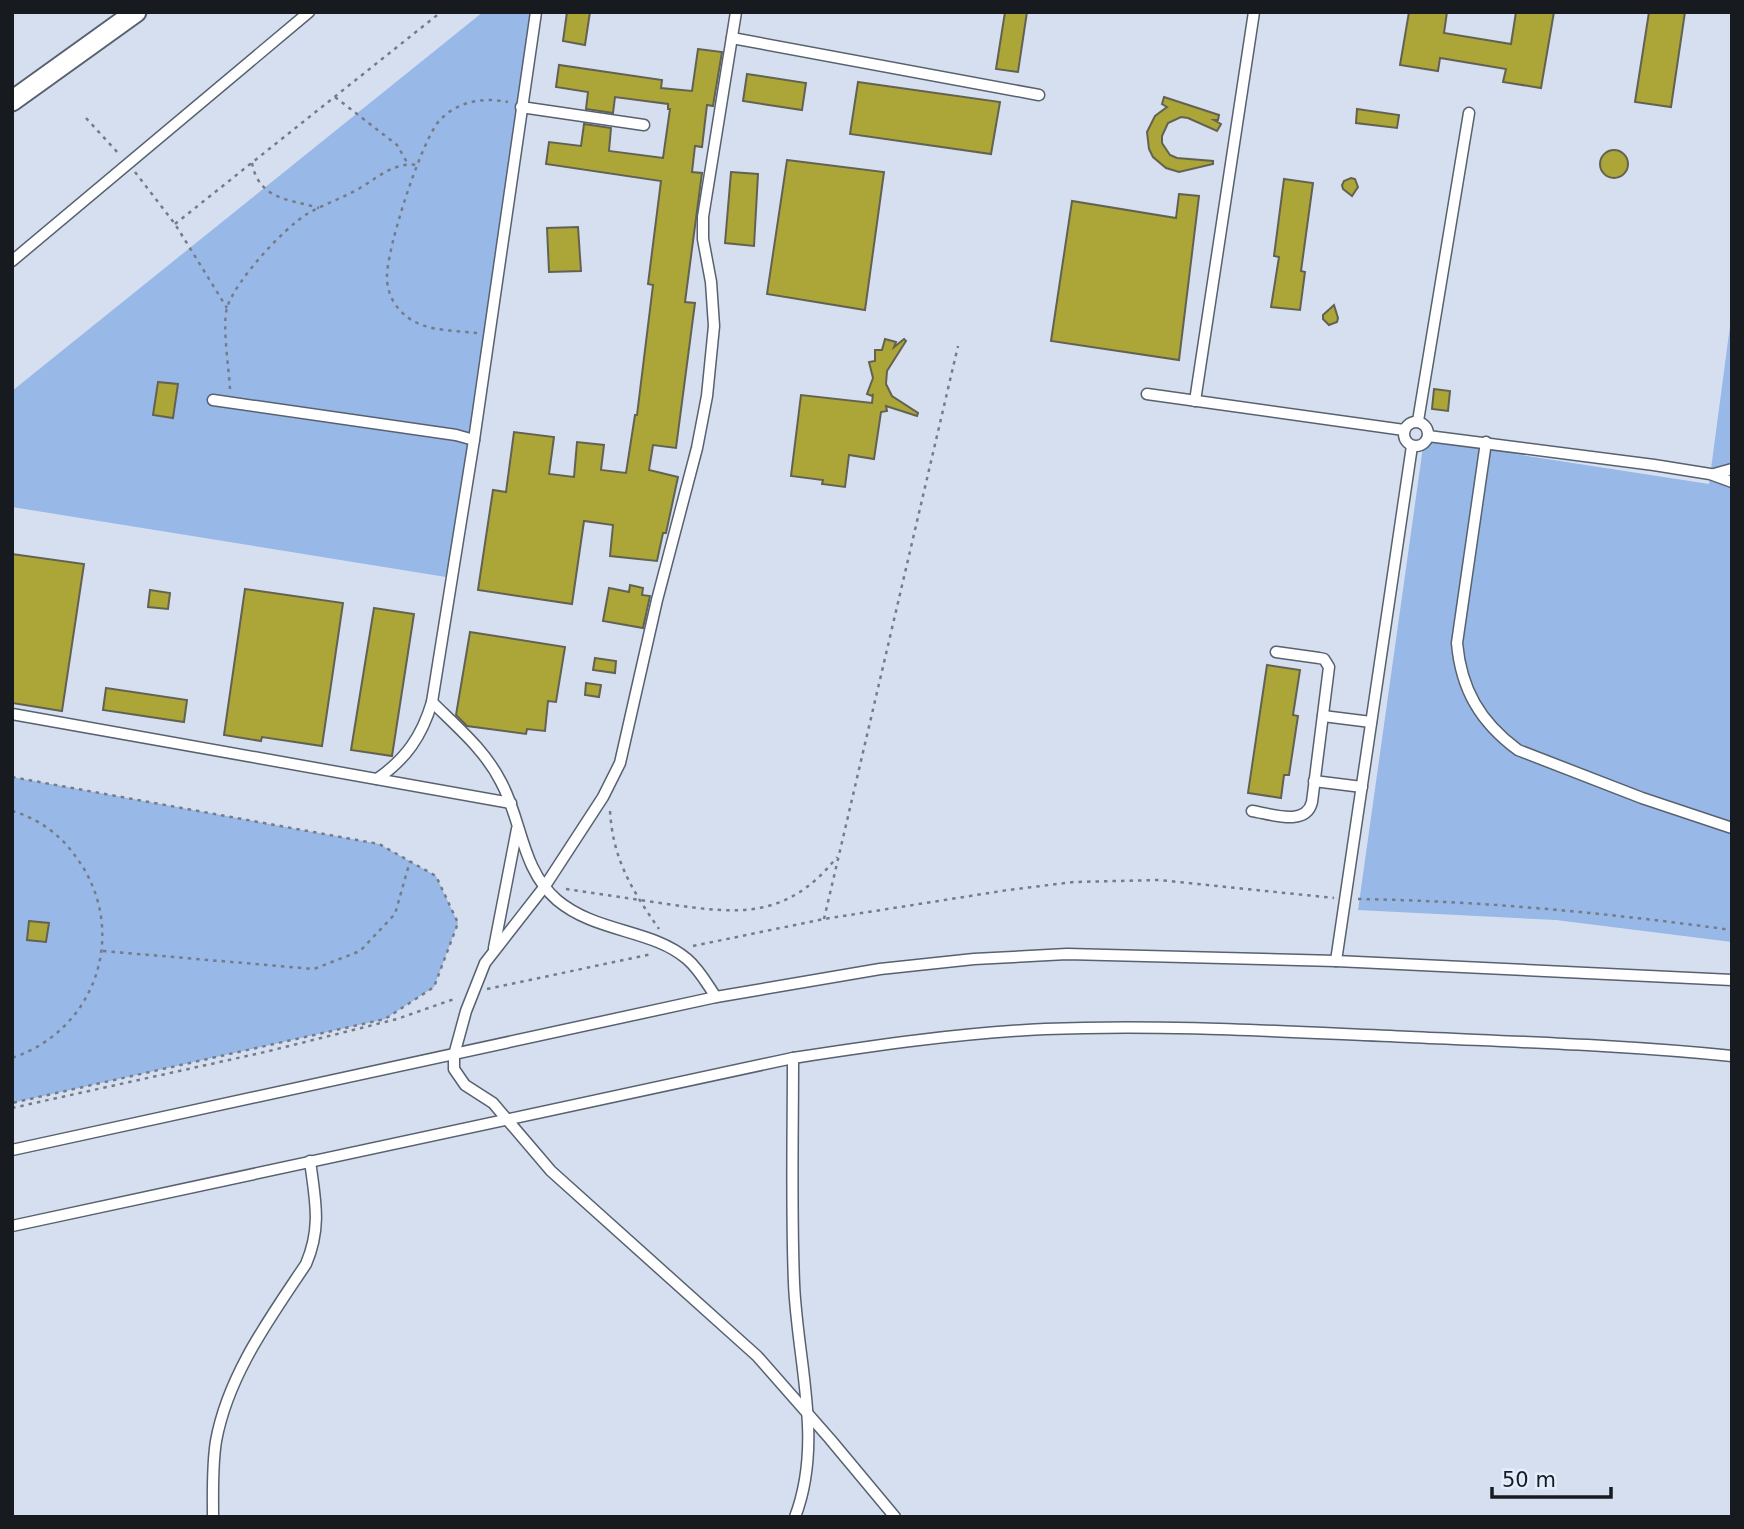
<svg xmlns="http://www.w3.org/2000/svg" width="1744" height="1529" viewBox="0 0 1744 1529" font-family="'DejaVu Sans',sans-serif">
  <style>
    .green { fill: #98b8e8 }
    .building { fill: #aca538; stroke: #636252; stroke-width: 2 }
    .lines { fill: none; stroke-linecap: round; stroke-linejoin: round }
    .service-casing { stroke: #57616f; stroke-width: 13 }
    .minor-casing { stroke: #57616f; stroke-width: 23 }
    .path { stroke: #757c87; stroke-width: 2.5; stroke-dasharray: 3.5 5; stroke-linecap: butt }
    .service { stroke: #fff; stroke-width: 10 }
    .minor { stroke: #fff; stroke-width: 19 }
  </style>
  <rect width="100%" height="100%" fill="#d5dff0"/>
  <!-- green -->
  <g class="green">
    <polygon points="483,12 533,12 452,578 12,507 12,391"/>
    <polygon points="1732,311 1732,942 1556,920 1358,910 1424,440 1709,484"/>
    <polygon points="12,777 379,844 436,876 458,923 434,987 385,1019 12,1103"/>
  </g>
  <!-- building -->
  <g class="building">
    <polygon points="567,12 590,12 585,45 563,41"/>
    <polygon points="1005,12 1027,12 1018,72 996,69"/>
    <polygon points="1409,12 1447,12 1444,33 1511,44 1516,12 1554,12 1541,88 1503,82 1506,69 1440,58 1438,71 1400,65"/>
    <polygon points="1649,12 1685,12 1671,107 1635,102"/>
    <polygon points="698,49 722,52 713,106 707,105 702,147 695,146 692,172 702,173 685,302 695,303 676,448 653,445 649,470 678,477 666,533 663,533 657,561 610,556 613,525 584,521 572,604 478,590 493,490 506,492 514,432 554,437 549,474 574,477 577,442 604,445 601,470 626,473 635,415 637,415 653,285 648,284 661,181 546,164 549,142 581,146 584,124 611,128 609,151 663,158 670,109 668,109 668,104 615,97 613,113 586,109 588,92 556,87 559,65 662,80 661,88 692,91"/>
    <polygon points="747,74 806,83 802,110 743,101"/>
    <polygon points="858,82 1000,102 991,154 850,134"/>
    <polygon points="1164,97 1219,115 1218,120 1214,120 1221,124 1217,131 1188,118 1181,117 1168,123 1162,136 1162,143 1170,155 1177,158 1213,161 1213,164 1179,172 1166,168 1153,157 1149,149 1147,132 1155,116 1167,107 1162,104"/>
    <polygon points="1357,109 1399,115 1397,128 1356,123"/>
    <circle cx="1614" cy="164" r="14"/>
    <polygon points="787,160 884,172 865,310 767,294"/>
    <polygon points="731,172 758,174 754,246 725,243"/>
    <polygon points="1351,178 1355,179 1358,187 1352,196 1343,189 1342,185 1344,181"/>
    <polygon points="1284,179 1313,183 1301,271 1305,272 1300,310 1271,307 1279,257 1274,256"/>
    <polygon points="1179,194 1199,196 1179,360 1051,341 1072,201 1176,218"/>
    <polygon points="578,227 581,271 549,272 547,228"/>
    <polygon points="1334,305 1338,318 1337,322 1329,325 1323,319 1323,315"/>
    <polygon points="885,339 896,342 894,347 904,339 906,341 887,371 886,384 892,396 918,413 917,416 886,406 887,411 881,412 874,459 849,455 845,487 822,484 823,480 791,476 801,395 872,403 873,394 872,396 867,394 873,378 869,362 875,361 875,350 882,350"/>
    <polygon points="158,382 178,384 173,418 153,415"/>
    <polygon points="1434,389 1450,391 1448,411 1432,409"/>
    <polygon points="12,554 84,564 62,711 12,703"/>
    <polygon points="630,585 643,588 642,595 650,596 643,628 603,621 609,588 629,592"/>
    <polygon points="245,589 343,603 322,746 262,737 261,741 224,735"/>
    <polygon points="150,590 170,593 168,609 148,607"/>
    <polygon points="374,608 414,614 392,756 351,750"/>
    <polygon points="470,632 565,647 556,702 548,701 545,731 527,729 526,734 467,726 456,715"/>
    <polygon points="595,658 616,661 615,673 593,670"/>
    <polygon points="1267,665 1300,670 1293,715 1298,716 1289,775 1284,775 1281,798 1248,793"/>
    <polygon points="586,683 601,685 599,697 585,695"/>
    <polygon points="106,688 187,700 184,722 103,710"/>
    <polygon points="29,921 49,923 46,942 27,940"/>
  </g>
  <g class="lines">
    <defs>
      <g id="service">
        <polyline points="736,12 703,217 703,239 711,282 714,326 707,396 697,448 657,600 620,763 603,797 545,886 485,963 466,1011 454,1055 454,1069 465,1085 493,1103 551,1171 757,1356 830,1439 895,1517"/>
        <polyline points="732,38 1039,95"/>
        <polyline points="521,107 644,125"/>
        <polyline points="12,261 309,12"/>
        <polyline points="1147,394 1404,430"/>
        <polyline points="213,400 456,435 474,440"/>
        <polyline points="1195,401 1254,12"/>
        <polyline points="1418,421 1469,113"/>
        <circle cx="1416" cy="434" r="12"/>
        <polyline points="1428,436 1654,465 1710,474 1732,482"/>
        <path d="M1486 442 1457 643C1461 689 1480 722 1518 750L1642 798 1732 828"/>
        <polyline points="1714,474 1732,469"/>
        <path d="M432 702C457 727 485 750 501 782 522 820 521 869 557 900 596 933 652 929 687 959 699 969 707 984 716 997"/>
        <polyline points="12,714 511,803"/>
        <polyline points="1323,716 1371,722"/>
        <path d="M377 779C406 759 422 736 432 702L474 440 536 12"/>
        <polyline points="1314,781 1362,787"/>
        <path d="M1252 811C1271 814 1306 827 1312 802L1329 667 1324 659 1319 658 1276 652"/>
        <polyline points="494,948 517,829"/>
        <polyline points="1336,961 1412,446"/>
        <path d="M793 1058C793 1133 791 1208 794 1283 797 1361 824 1441 795 1517"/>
        <polyline points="12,1150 716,997 880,969 974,959 1067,954 1336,961 1732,980"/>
        <path d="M12 1226 793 1058C877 1045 960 1033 1045 1029 1166 1024 1289 1032 1410 1037 1517 1042 1625 1045 1732 1056"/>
        <path d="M213 1517C213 1492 212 1466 216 1441 228 1375 270 1318 306 1264 322 1227 315 1199 310 1161"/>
      </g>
      <polyline id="minor" points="12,101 136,12"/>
    </defs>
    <!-- service casing -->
    <use href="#service" class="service-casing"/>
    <!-- minor casing -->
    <use href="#minor" class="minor-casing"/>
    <!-- path -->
    <g class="path">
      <polyline points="335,97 397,145 408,164"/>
      <polyline points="86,118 119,154"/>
      <path d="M252 163C259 200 289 199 319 208"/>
      <polyline points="135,172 175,224 227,308"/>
      <polyline points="175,224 441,12"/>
      <path d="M477 333C450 330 417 332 398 308 391 300 387 288 387 278 386 250 421 142 439 121 457 101 484 97 508 102"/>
      <path d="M230 389C229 369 222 325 227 308 235 281 283 229 307 214 324 204 343 198 360 188 380 176 394 162 418 165"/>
      <polyline points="12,777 379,844 436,876 458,923 434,987 385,1019 12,1103"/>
      <path d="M12 811C37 818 58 833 73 853 131 926 99 1029 12 1058"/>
      <path d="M610 811C613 860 632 890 659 929"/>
      <path d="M566 889C599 894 633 899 667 904 738 914 787 920 837 857"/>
      <path d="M1358 899C1483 901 1608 913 1732 930"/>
      <polyline points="824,919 958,346"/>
      <polyline points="693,946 824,919 1008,890 1074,882 1159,880 1334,898"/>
      <polyline points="103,951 314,969 360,951 395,914 410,861"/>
      <polyline points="487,989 652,954"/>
      <polyline points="12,1108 265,1052 397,1019 457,998"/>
    </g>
    <!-- service -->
    <use href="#service" class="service"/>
    <!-- minor -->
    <use href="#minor" class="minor"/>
  </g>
  <!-- border -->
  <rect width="1744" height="1529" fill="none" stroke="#171b20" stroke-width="28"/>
  <!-- scale -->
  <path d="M1492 1487v10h119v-10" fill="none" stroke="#171b20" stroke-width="3.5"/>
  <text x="1502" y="1487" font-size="21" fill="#171b20" stroke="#e2edfd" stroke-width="5" paint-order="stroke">50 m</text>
</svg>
